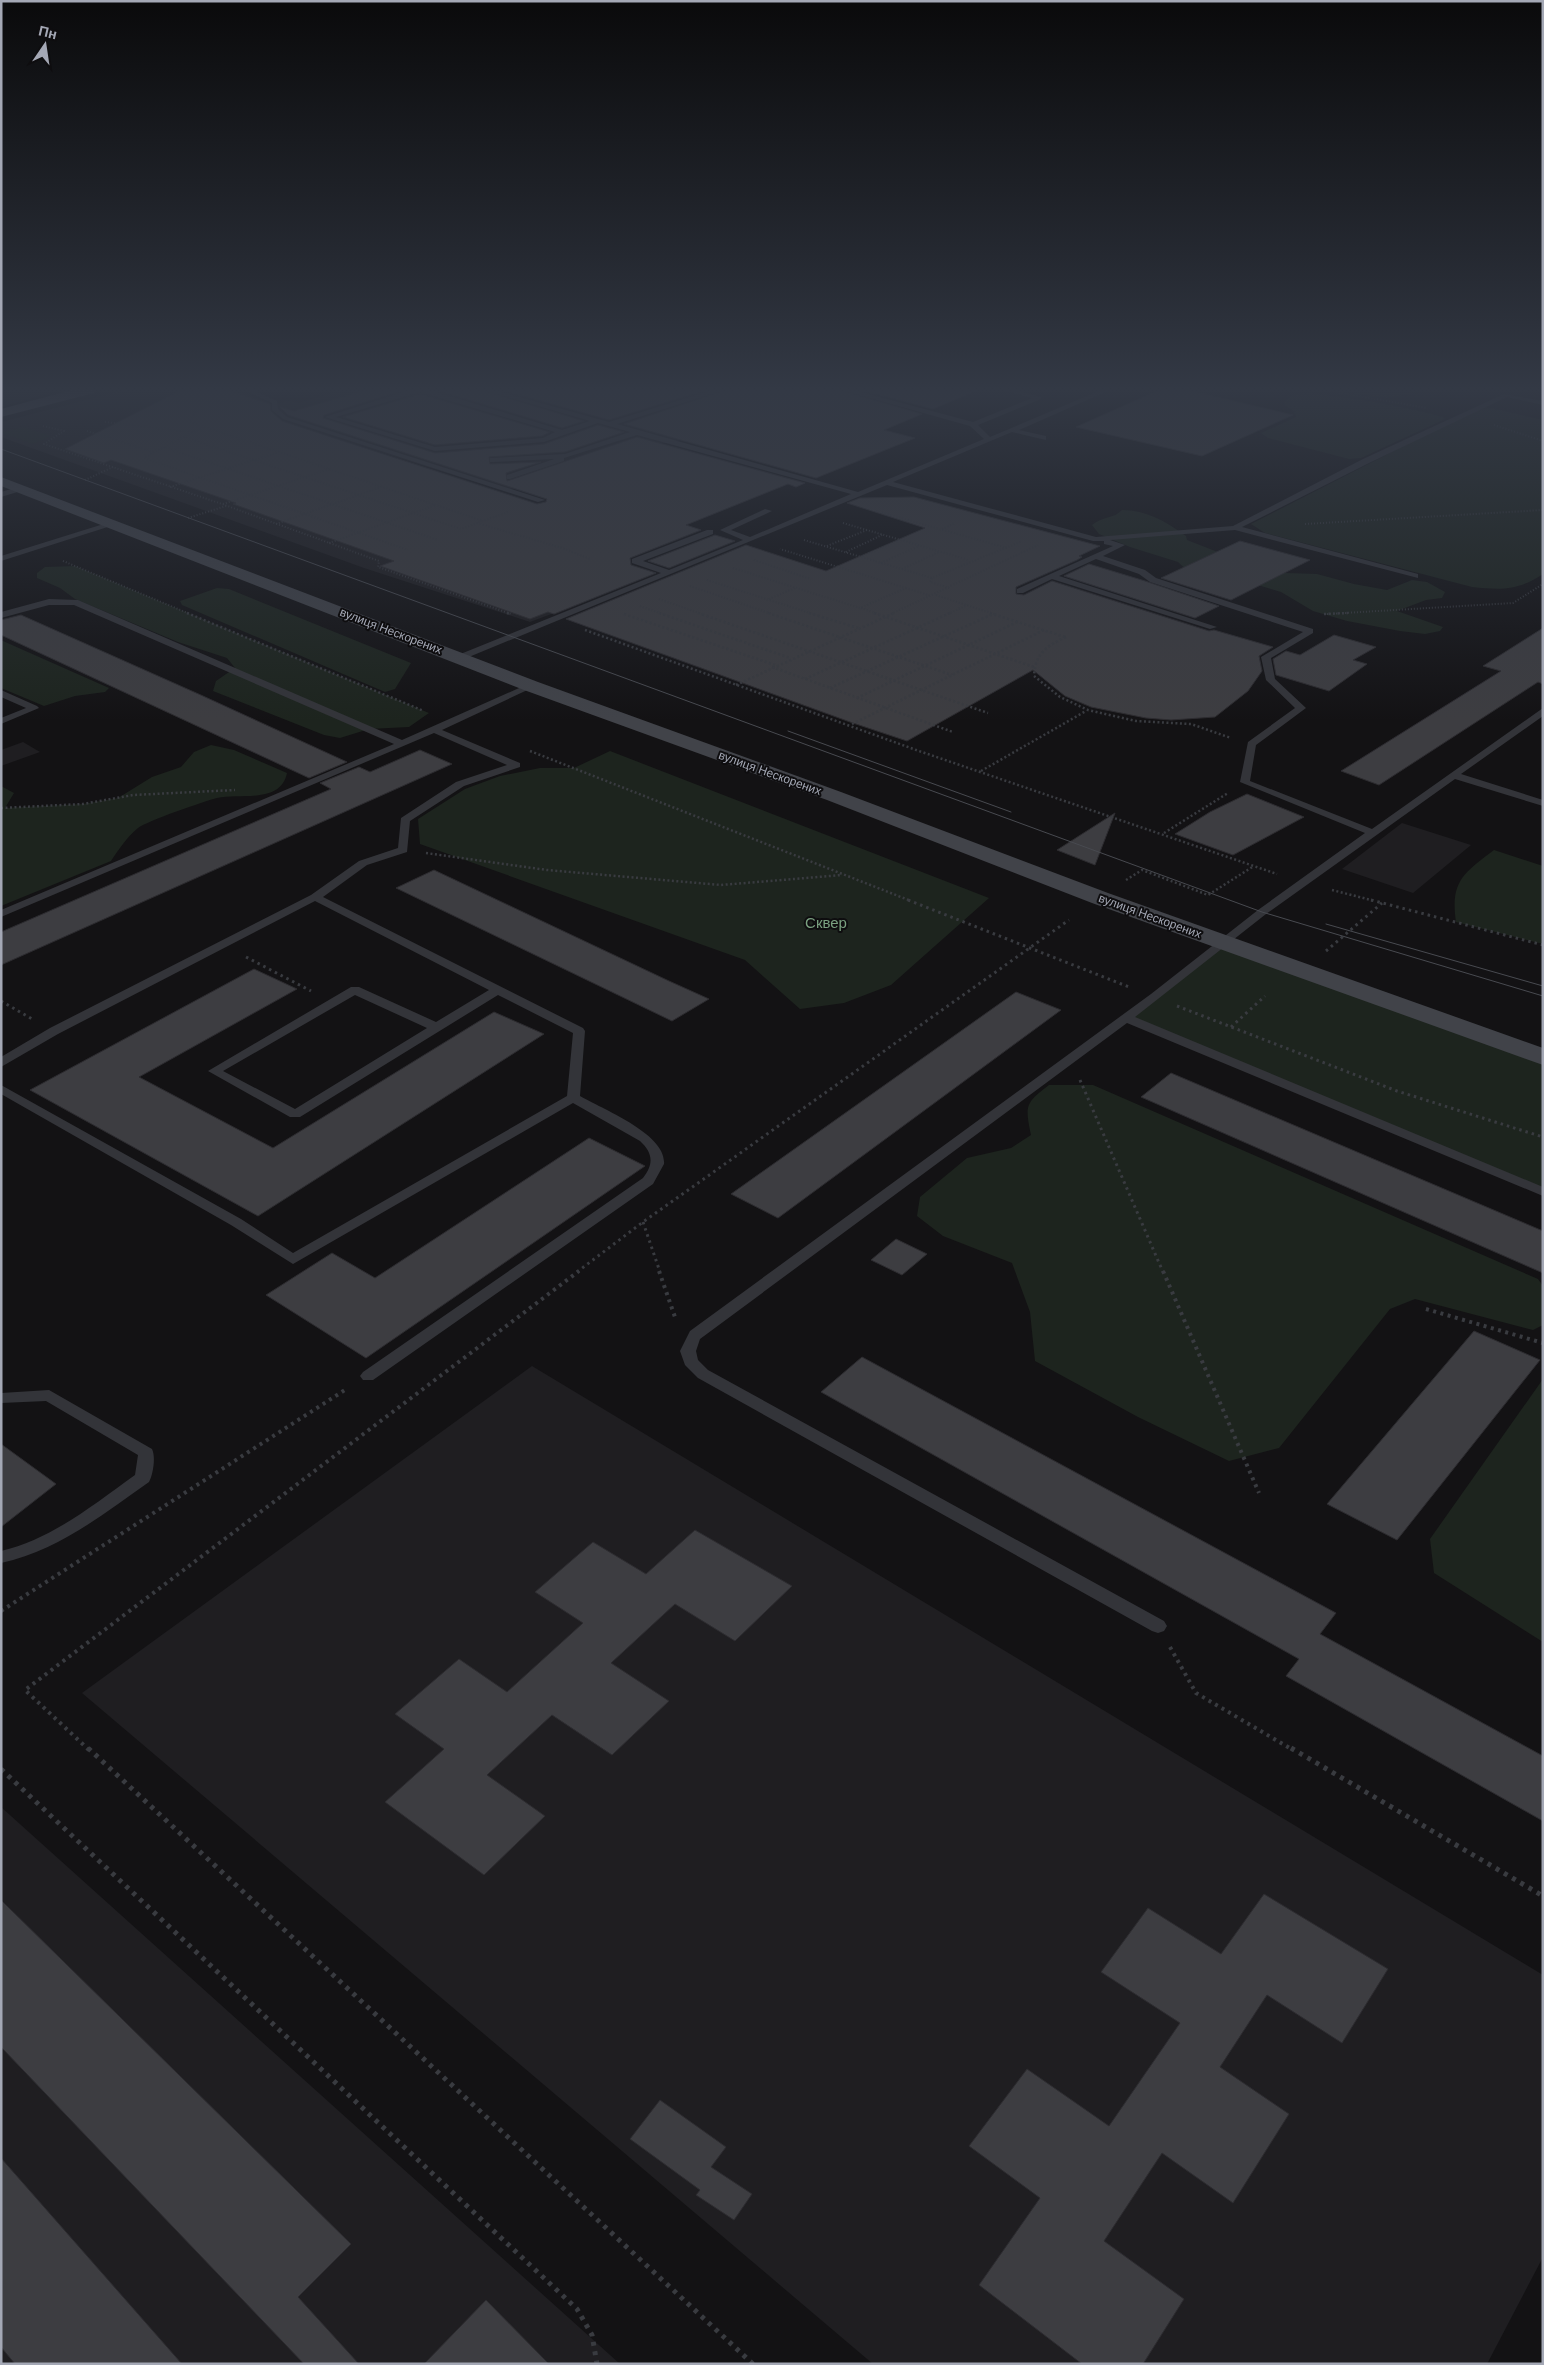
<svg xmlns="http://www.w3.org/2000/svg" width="1544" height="2365" viewBox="0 0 1544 2365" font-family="Helvetica,sans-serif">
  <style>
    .built { fill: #1f1e21 }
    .green { fill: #1d241e }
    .building { fill: #3d3d41; stroke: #2d2c30 }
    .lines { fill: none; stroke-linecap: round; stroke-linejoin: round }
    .path-far4 { stroke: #393b40; stroke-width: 2; stroke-dasharray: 1 2; stroke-linecap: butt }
    .path-far3 { stroke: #393b40; stroke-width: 2.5; stroke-dasharray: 2 2.5; stroke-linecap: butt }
    .path-far2 { stroke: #393b40; stroke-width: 3; stroke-dasharray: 2.5 4; stroke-linecap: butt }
    .path-far1 { stroke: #393b40; stroke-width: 4; stroke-dasharray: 3 4.5; stroke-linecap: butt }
    .path { stroke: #393b40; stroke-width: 5; stroke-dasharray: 4 5.5; stroke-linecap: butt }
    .lane { fill: #333439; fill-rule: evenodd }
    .secondary { fill: #414349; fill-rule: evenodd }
    .primary { fill: #4f5158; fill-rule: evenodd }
    .tram { stroke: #484a50; stroke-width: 1 }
    .labels { text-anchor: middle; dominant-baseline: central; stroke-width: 4; stroke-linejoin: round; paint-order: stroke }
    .far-street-label { font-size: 12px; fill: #a4a8b5; stroke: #0e0d0f }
    .park-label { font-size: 15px; fill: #7aa080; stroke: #0e0d0f }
  </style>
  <rect width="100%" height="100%" fill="#131214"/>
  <!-- built -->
  <g class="built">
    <polygon points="1,390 61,390 1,407"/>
    <polygon points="125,390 234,390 270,402 264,412 570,607 530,622 364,568 1,437 1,422"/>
    <polygon points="343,390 749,390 699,432 676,442 649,444 505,491 270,418 271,406 287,401 299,403"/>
    <polygon points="23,742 40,752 1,766 1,750"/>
    <polygon points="1402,823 1471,845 1413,893 1342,869"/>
    <polygon points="532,1366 1543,1975 1543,2257 1487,2364 873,2364 82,1693"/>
    <polygon points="1,1807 620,2364 1,2364"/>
  </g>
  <!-- green -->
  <g class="green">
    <polygon points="1330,390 1412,390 1410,394 1386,398"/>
    <path d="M1308 393C1354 398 1399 405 1443 417L1445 419 1361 458 1349 459 1268 438 1261 433 1296 417 1294 411 1284 405C1287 394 1298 394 1308 393Z"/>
    <path d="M1482 406 1543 420V574C1517 591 1502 590 1472 587L1265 533 1251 524Z"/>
    <polygon points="23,427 51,436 33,444 2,433"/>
    <path d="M1122 510C1146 510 1167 522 1186 536L1187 540 1228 556 1286 573 1317 574 1354 584 1387 590 1412 580 1427 582 1445 592 1442 598 1426 600 1397 611 1443 627 1440 631 1425 634 1400 631 1347 621 1313 611 1281 592 1244 581 1193 576 1178 562 1130 547 1099 534 1092 525C1102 516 1114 519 1122 510Z"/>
    <polygon points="75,566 429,713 409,727 369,729 340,738 324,735 213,691 216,681 235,668 227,658 178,642 75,599 60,588 37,578 37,573 45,567"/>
    <polygon points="217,588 229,589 411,663 395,689 385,692 182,605 180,601"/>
    <polygon points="1,641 3,641 109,688 105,692 75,696 44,706 1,688"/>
    <path d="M211 745 234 750 287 773C281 804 240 793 217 798 205 801 147 821 138 828 127 837 119 849 111 861L1 906V786L14 793 5 808 83 804 118 798 152 777 181 767 194 752Z"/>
    <polygon points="610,751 989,898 891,985 844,1003 800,1009 745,960 420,844 418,819 465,789 500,776 540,768 574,768"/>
    <path d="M1494 850 1543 866V944L1456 922C1450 881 1464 873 1494 850Z"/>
    <polygon points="1224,943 1543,1057 1543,1192 1126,1018"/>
    <path d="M1049 1085H1093L1538 1279 1543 1286V1325L1533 1330 1415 1299 1390 1309 1279 1448 1229 1461 1138 1417 1035 1361 1030 1312 1012 1263 943 1236 917 1216 920 1197 967 1158 1011 1148 1031 1135C1025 1106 1025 1103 1049 1085Z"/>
    <polygon points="1543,1379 1543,1642 1434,1573 1430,1539"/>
  </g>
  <!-- building -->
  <g class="building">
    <polygon points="181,390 228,390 270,404 271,411 282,421 537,504 546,502 547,499 288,415 280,407 294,411 366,390 403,390 324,415 323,418 435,453 544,444 598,425 624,432 565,452 489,457 490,464 541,462 506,473 507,481 637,437 805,483 796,487 788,484 686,525 701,530 630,558 631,565 656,573 554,614 548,612 530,619 380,566 394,561 233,504 236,503 111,460 104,463 65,449"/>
    <polygon points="436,390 481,390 584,421 562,428"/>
    <polygon points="502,390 706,390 609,420"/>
    <polygon points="726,390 839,390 922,414 884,430 915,438 816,478 624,424"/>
    <polygon points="861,390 978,390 933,409"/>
    <polygon points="1159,390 1188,390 1293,415 1202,456 1076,427"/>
    <polygon points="420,394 550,432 542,436 435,445 343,417"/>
    <polygon points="914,497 1100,546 1079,556 1082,557 1077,560 1016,587 1016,594 1024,595 1052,581 1209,631 1214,630 1273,647 1259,656 1262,671 1248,691 1215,717 1171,720 1146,718 1091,707 1065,696 1033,670 907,741 850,722 566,619 746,545 826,571 925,528 847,503 860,498"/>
    <polygon points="715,535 735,541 669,568 648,561"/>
    <polygon points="1240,541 1310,560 1231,600 1161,578"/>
    <polygon points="1089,564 1145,581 1219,606 1195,618 1064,576"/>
    <polygon points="21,615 203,696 347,762 309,778 1,635 1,620"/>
    <polygon points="1543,628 1543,684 1538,682 1379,785 1341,771 1501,671 1483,666"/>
    <polygon points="1334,635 1376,647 1353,660 1367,664 1329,691 1276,675 1273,659 1286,651 1300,655"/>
    <polygon points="420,750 452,764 1,965 1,932 331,789 320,783 359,767 370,772"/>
    <polygon points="1247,794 1304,817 1233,855 1175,834 1210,812"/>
    <polygon points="1115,813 1095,865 1057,850"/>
    <polygon points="434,870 669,981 709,999 672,1021 396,888"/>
    <polygon points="254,969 297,989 139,1077 273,1148 494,1012 544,1034 258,1216 30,1090"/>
    <polygon points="1016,992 1061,1010 778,1218 731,1194"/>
    <polygon points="1171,1073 1543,1231 1543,1273 1141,1097"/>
    <polygon points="589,1138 645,1166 366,1358 266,1295 332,1253 375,1278"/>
    <polygon points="896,1239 927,1254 902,1275 871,1260"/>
    <polygon points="1474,1331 1540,1360 1397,1540 1327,1504"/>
    <polygon points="862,1357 1336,1613 1320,1634 1543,1756 1543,1821 1286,1676 1299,1659 821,1392"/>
    <polygon points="1,1444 56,1484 1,1527"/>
    <polygon points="695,1530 792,1586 735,1641 675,1604 611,1663 669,1701 612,1755 552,1715 487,1775 545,1816 484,1875 385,1802 444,1749 395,1714 459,1659 507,1692 583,1623 535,1592 593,1542 646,1574"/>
    <polygon points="1264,1894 1388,1969 1342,2043 1267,1995 1220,2067 1289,2114 1233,2203 1162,2153 1104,2241 1184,2299 1143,2364 1082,2364 979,2285 1040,2198 969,2146 1027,2069 1109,2126 1180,2023 1101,1972 1148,1908 1221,1954"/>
    <polygon points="1,1900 351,2244 298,2297 359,2364 304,2364 1,2047"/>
    <polygon points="660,2100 726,2147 711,2167 752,2194 734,2220 696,2195 700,2190 630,2139"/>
    <polygon points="1,2158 182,2364 15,2364 1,2347"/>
    <polygon points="486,2300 549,2364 424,2364"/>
  </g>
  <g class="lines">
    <!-- path-far4 -->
    <g class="path-far4">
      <polyline points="206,390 190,422 483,521"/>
      <polyline points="1324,390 1427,408"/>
      <polyline points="113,394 127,390"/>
      <polyline points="105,422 192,432 205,428"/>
      <polyline points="1494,425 1543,441"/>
      <polyline points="43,426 64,431 44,444 222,504 379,561 378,567 511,614"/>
      <polyline points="87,431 154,452 164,447"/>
      <polyline points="192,432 184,437 461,529 477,523"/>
      <polyline points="184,437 164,447 438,540"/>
      <polyline points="154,452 144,458 408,550"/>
      <polyline points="85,480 113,467"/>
      <polyline points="170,487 279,452"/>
      <polyline points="223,504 329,469"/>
      <polyline points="876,511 1007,548"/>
      <polyline points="508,512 477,523 562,548 590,559"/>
      <polyline points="188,518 226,506"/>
      <polyline points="843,523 969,560"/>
      <polyline points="276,524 381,487"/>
      <polyline points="1305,524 1543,510"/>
      <polyline points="942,529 955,523"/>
      <polyline points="804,540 932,578 1022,541"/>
      <polyline points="329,543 436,505"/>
      <polyline points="827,546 867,530"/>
      <polyline points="846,552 882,535"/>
      <polyline points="863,556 898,541"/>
      <polyline points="754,560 811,579"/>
      <polyline points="63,561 190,614"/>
      <polyline points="881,563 919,546"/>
      <polyline points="733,568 860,608 906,588 780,549"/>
      <polyline points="902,569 939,552"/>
      <polyline points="932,578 930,582 949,588"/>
      <polyline points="707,580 813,614"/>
      <polyline points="690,586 772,614"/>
      <polyline points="906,588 931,596"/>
      <polyline points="936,595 994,614"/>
      <polyline points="659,599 702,614"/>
      <polyline points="769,599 795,588"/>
      <polyline points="640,606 663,614"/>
      <polyline points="861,608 878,614"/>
      <polyline points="891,614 1038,545"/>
      <polyline points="948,614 967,605"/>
      <polyline points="1327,614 1513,603 1543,584"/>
    </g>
    <!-- path-far3 -->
    <g class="path-far3">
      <polyline points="187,613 424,711"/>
      <polyline points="507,613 511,614"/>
      <polyline points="659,613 790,658"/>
      <polyline points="698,613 988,713"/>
      <polyline points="768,613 952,675"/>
      <polyline points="809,613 858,628"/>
      <polyline points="874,613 1034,667"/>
      <polyline points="990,613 1065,637"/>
      <polyline points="624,614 775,665"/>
      <polyline points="1324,614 1348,613"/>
      <polyline points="585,630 919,751 1277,874"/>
      <path d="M1066 637C1047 646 1035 653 1034 676L1060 697 1088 710 1136 721 1191 724 1231 738"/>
      <polyline points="772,667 953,732"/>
      <polyline points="805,679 950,613"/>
      <polyline points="736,685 894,613"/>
      <polyline points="830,688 993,614"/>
      <polyline points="857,698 1017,622"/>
      <polyline points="852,724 1044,630"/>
      <polyline points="530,751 911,901"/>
      <polyline points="981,771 1086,711"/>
      <polyline points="1,808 83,804 133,795 235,790"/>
      <polyline points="1164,833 1228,793"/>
      <polyline points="426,853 547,870 721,885 842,875"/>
      <polyline points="1126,880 1142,870 1208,895 1254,866"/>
      <polyline points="1332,890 1375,901"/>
    </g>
    <!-- path-far2 -->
    <g class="path-far2">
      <polyline points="908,900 1129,987"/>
      <polyline points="1371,900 1543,945"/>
      <polyline points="1326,951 1382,903"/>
      <polyline points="246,957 311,991"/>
      <polyline points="1,1001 32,1019"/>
      <polyline points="1177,1006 1397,1091 1543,1137"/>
      <polyline points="1231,1027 1265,996"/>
      <polyline points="1080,1080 1163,1272"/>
      <polyline points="643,1222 660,1272"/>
      <polyline points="577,1272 643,1222 1069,920"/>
    </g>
    <!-- path-far1 -->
    <g class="path-far1">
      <polyline points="659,1271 676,1320"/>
      <polyline points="1163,1271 1259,1493"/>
      <polyline points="1426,1309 1543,1343"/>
      <polyline points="1,1611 348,1388"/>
      <polyline points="1170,1647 1196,1693 1293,1750"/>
      <polyline points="89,1750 25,1690 579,1271"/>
    </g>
    <!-- path -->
    <g class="path">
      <polyline points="88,1748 753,2364"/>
      <polyline points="1291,1748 1543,1896"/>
      <polyline points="1,1769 577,2309 592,2335 597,2364"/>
    </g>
    <!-- lane -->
    <g class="lane">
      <polygon points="244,390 253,390 277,401 278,409 287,417 545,500 538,502 283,419 272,410 272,403"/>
      <path d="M410 390H429L562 430 590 421 483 390H494L609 422 713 390H724L617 424 858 492 984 439 970 426 841 390H853L973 422 1032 398 1002 390H1015L1041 397V399L978 425 990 437 1101 390H1110L1019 430 1046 436V440L1012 432 893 482 1096 537 1233 526 1363 459 1504 394 1543 401V405L1507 397 1369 463 1242 527 1418 574V578L1235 530 1110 540 1125 545 1103 556 1145 570 1156 578 1313 629V633L1271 658 1275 679 1306 708 1256 745 1250 781 1372 829 1543 708V716L1461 774 1543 800V806L1455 779 1266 914 1135 1017 1543 1187V1196L1127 1023 700 1339 696 1351 698 1360 708 1370 1164 1621 1167 1626 1164 1631 1158 1633 1152 1631 698 1378 685 1365 680 1351 690 1331 1151 994 1258 910 1365 833 1240 782 1248 742 1295 708 1266 680 1261 657 1303 632 1150 582 1139 574 1096 559 1059 576 1217 627 1210 629 1052 579 1023 593H1017V589L1113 546 1104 544V541H1093L887 485 464 659H458V655L661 573 632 563V559L707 530H713V534L643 561 669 570 743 540 720 530 765 509 772 511 731 530 750 537 851 494 637 435 564 458V461L510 479H507V475L554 459 493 462H490V458L565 454 630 432 598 423 544 442 435 451 325 417ZM420 392 555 432 543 438 435 447 336 417Z"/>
      <polygon points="21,486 24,486 24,490 1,497 1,492"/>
      <polygon points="110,522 117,524 1,561 1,556"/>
      <path d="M49 599 78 600 402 740 528 684 536 686 442 730 520 763V767L464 786 410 821 407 852 367 865 323 897 583 1028 585 1031 580 1096C602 1109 667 1134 664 1164L653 1184 373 1380H363L360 1376 363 1372 643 1178C654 1164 653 1153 640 1141L573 1103 293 1264 231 1225 1 1094V1085L241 1219 293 1253 567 1096 573 1033 498 995 300 1117H290L208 1071 351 987H359L436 1022 489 990 315 901 58 1034 1 1067V1057L50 1028 311 895 359 861 398 848 401 818 456 782 507 765 434 733 1 917V910L394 744 74 605H49L1 618V612ZM355 995 427 1028 295 1109 223 1071Z"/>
      <polygon points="1,690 37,706 39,708 1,724 1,718 26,708 1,697"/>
      <path d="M49 1390 152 1449C156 1457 153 1475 149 1482 102 1515 59 1550 1 1563V1551C52 1539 93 1505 135 1475L138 1455 46 1401 1 1403V1393Z"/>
    </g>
    <!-- secondary -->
    <polygon class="secondary" points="1,477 538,682 841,792 1108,893 1543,1048 1543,1065 1092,903 827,800 524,690 1,486"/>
    <!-- primary -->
    <polygon class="primary" points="72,390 96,390 94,393 1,417 1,409"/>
    <!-- tram -->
    <g class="tram">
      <polyline points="1,449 1262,912 1543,996"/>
      <polyline points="788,731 1011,812"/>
      <polyline points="1326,924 1543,986"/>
    </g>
  </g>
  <!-- sky -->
  <linearGradient id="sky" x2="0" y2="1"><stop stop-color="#0a0a0b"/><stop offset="0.54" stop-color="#333945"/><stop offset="1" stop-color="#333945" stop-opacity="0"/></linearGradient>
  <rect width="1544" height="721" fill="url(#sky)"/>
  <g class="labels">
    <!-- far-street labels -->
    <g class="far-street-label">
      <text transform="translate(391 631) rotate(21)">вулиця Нескорених</text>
      <text transform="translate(770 773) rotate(20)">вулиця Нескорених</text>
      <text transform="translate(1150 916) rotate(20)">вулиця Нескорених</text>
    </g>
    <!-- park labels -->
    <g class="park-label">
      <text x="826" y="922">Сквер</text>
    </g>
  </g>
  <!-- border -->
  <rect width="1544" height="2365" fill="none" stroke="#a4a8b5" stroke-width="5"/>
  <!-- north arrow -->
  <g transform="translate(45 45) rotate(13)" stroke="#0e0d0f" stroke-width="4" paint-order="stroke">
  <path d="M0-4L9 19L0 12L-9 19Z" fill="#a4a8b5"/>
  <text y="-8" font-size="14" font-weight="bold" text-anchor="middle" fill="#a4a8b5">Пн</text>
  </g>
</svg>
